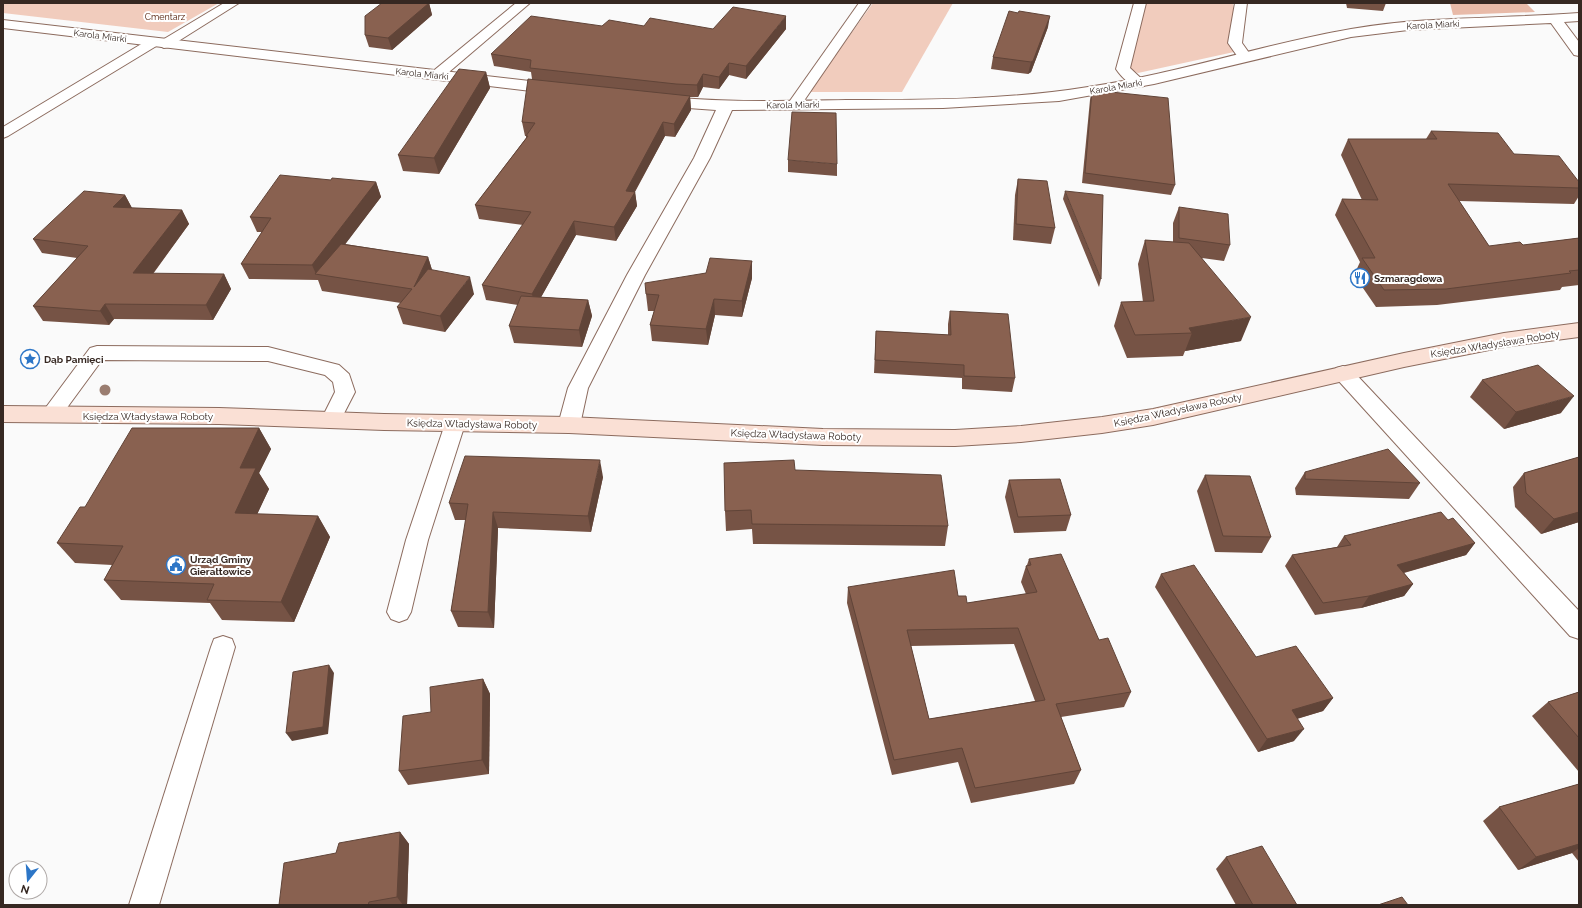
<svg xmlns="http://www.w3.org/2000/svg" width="1582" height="908" viewBox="0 0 1582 908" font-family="Raleway,sans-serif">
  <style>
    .green { fill: #f1ccbd }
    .forest { fill: #e8baa8 }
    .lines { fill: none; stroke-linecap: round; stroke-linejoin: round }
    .service-casing { stroke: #8c6b5e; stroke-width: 2 }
    .minor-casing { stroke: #8c6b5e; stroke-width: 2 }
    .secondary-casing { stroke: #8c6b5e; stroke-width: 2 }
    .service { fill: #fff; fill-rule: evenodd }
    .minor { fill: #fff; fill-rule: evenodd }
    .secondary { fill: #fae0d5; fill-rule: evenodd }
    .tree { fill: #9a7d70 }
    .wall { fill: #765345; fill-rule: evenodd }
    .shaded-wall { fill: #604438 }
    .building { fill: #896150; stroke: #604438; fill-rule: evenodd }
    .labels { text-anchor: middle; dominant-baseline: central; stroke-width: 4; stroke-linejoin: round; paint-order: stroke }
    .far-park-label { font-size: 9px; fill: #4c1700; stroke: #fff }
    .far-street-label { font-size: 9px; fill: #362822; stroke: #fff }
    .poi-label { font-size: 10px; font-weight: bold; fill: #362822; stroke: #fff; text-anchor: start }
    .street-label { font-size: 10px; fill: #362822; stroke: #fff }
  </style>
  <rect width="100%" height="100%" fill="#fafafa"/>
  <!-- green -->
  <g class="green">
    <polygon points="3,3 219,3 168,32 3,13"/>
    <polygon points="873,3 953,3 902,92 809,92"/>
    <polygon points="1146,3 1233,3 1234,52 1138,73 1130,69"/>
  </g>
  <!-- forest -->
  <polygon class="forest" points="1450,3 1526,3 1535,12 1453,15"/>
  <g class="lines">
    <defs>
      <g id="service">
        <polygon points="224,3 239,3 169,47 164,48 158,45 8,136 3,138 3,127 148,40 153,39 159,42"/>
        <polygon points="516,3 530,3 442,78 432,78 430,75 432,72"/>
        <polygon points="859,3 871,3 799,108 789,108 787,105"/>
        <path d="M1134 3H1146L1130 68 1146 83 1144 86C1133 89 1122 78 1116 69Z"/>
        <polygon points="1235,3 1247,3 1242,43 1252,57 1250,60 1240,60 1228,43"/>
        <polygon points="97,346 268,347 339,365 349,374 355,392 338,425 331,427 324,425 321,420 335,392 333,382 325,375 268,361 102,360 58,420 51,422 44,420 41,415 44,410 90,348"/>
        <polygon points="455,417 462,419 465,424 428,540 411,612 407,619 399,622 391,619 387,612 406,540 445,424 448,419"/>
        <polygon points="223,636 232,639 235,647 159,905 129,905 211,647 214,639"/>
      </g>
      <g id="minor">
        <path d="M1579 13V21L1564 22 1579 42V56L1574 55 1551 23 1408 30 1351 37 1154 84 1059 101 943 108 732 110 710 158 645 275 588 388 580 425 577 430 569 433 561 430 558 425 568 388 627 275 694 158 716 110 660 106 655 104 652 101 655 98 660 96C722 103 784 101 846 100 927 100 1008 100 1088 87 1177 74 1263 44 1351 29 1426 16 1503 19 1579 13Z"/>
        <polygon points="3,20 556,84 561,86 564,89 561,92 556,94 3,28"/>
        <polygon points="1343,366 1350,368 1579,611 1579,639 1570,636 1336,378 1333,373 1336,368"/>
      </g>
      <polygon id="secondary" points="1579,323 1579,337 1504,347 1404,367 1153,425 1102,433 1021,442 955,446 823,445 569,433 384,430 219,424 3,422 3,406 219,408 384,414 569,417 823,429 955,430 1021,426 1102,417 1153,409 1404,353 1504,333"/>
    </defs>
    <!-- service casing -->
    <use href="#service" class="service-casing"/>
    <!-- minor casing -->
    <use href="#minor" class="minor-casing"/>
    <!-- secondary casing -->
    <use href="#secondary" class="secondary-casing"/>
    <!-- service -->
    <use href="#service" class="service"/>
    <!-- minor -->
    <use href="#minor" class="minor"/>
    <!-- secondary -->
    <use href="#secondary" class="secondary"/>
  </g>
  <!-- trees -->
  <circle class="tree" cx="105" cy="390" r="5.5"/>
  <!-- wall -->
  <g class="wall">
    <polygon points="429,3 432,15 392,50 369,47 365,35"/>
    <polygon points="1346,3 1386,3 1383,11 1347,8"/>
    <polygon points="644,26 713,29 786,29 746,79 729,75 719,89 703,87 698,97 690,97 691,110 675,137 665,136 635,192 637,206 616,241 576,235 541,297 588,300 592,316 582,347 514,343 509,326 518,305 486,300 482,285 523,225 479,219 475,205 526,138 526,136 525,136 522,122 532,79 531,72 494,66 491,54"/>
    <polygon points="1048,27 1031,72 1028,74 991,69 993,57"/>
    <polygon points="486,72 490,88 439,174 403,171 398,155"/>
    <polygon points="1092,90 1175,185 1171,195 1082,183 1090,100"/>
    <polygon points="1431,131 1514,154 1579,182 1579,196 1574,204 1459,201 1489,246 1523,245 1579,238 1579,285 1562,287 1560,290 1437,305 1376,307 1354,275 1360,262 1335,215 1342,199 1362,200 1341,155 1348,139 1426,139"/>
    <polygon points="788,160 837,164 837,176 788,172"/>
    <polygon points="1018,179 1055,228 1051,244 1013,240 1015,195"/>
    <polygon points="331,180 376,182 381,197 345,244 428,257 432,270 474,294 445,332 403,324 397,307 401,303 322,291 318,280 249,279 241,264 262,232 257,232 250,217"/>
    <polygon points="1065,191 1101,279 1099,287 1063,199"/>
    <polygon points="125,195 132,208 182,210 189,224 153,274 224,274 231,289 213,320 114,319 109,325 43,321 33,306 77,258 42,253 33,239"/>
    <polygon points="1179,207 1230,245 1224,261 1202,258 1241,341 1185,351 1183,356 1127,358 1114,326 1121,302 1143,302 1138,264 1145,240 1173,242 1173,223"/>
    <polygon points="752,261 752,278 742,317 715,315 708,345 652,341 650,325 654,311 648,311 646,294 706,273"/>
    <polygon points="950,311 1015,378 1012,392 962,389 962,378 874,373 876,331 948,335 948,324"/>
    <polygon points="1482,380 1561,413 1504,429 1470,397"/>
    <polygon points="259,428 271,449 259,473 269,489 257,514 318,516 330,537 294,622 222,620 210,603 121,600 104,580 112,565 75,563 57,543 85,507"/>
    <polygon points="1579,457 1579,522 1541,534 1515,507 1513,487 1524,473"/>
    <polygon points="795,470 948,526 945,546 753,544 752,529 726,531 725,511"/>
    <polygon points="1305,472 1420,483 1409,499 1296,495 1295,488"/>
    <polygon points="1205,475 1271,537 1262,553 1215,552 1197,491"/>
    <polygon points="603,477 591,532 498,528 494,628 458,627 451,611 466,520 455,520 449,503"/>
    <polygon points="1009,480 1071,515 1066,531 1014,533 1005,497"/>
    <polygon points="1448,520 1475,543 1466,555 1404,573 1413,584 1404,596 1361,608 1315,615 1285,566 1292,555 1337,547 1344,536"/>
    <path d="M1029 559 1099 640 1131 692 1124 707 1061 717 1081 770 1074 784 971 803 958 762 892 775 847 603 848 587 958 596 967 603 1026 594 1021 582 1026 566 1027 565ZM1014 644 1035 701 929 719 911 646Z"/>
    <polygon points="1161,574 1256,657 1333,698 1323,711 1297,719 1294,741 1258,752 1155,587"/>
    <polygon points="483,679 490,694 489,774 408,785 399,771 431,712"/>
    <polygon points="1579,692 1579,772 1532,716 1548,702"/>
    <polygon points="1579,784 1579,862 1572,853 1518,870 1483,821 1499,807"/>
    <polygon points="400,832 409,844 407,905 279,905 336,853"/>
    <polygon points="1226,857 1297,905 1236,905 1216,869"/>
  </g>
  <!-- shaded-wall -->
  <g class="shaded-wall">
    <polygon points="429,3 432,15 392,50 388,38"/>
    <polygon points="786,16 786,29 746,79 746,66"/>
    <polygon points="1050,16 1048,27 1031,72 1028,74 1031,62"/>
    <polygon points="729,63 729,75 719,89 719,77"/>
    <polygon points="486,72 490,88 439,174 434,158"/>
    <polygon points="703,74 703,87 698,97 697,85"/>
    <polygon points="690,96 691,110 675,137 674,124"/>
    <polygon points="663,122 665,136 630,200 635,192 637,206 616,241 614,227 626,191"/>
    <polygon points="376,182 381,197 322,275 316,274 312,265"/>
    <polygon points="125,195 133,210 113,207"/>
    <polygon points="182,210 189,224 142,288 133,273"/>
    <polygon points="574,221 576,235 535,308 532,294"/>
    <polygon points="428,257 433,273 414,287"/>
    <polygon points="752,261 752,278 742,317 742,301"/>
    <polygon points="224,274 231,289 213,320 206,305"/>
    <polygon points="470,277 474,294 445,332 440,316"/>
    <polygon points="714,299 715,315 708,345 706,329"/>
    <polygon points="588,300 592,316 582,347 579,330"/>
    <polygon points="105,304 114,319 109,325 100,311"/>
    <polygon points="1251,317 1241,341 1185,351 1192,333 1189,328"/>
    <polygon points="1574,396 1561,413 1504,429 1516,412"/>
    <polygon points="259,428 271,449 259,473 269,489 248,534 235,513 240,468"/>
    <polygon points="600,460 603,477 591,532 588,516"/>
    <polygon points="493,512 498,528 494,628 488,612"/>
    <polygon points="1579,512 1579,522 1541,534 1554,519"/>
    <polygon points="318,516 330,537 294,622 281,602"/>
    <polygon points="1475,543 1466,555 1388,577 1397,565"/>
    <polygon points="1413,584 1404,596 1361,608 1369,596"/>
    <polygon points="329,665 334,673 328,734 292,741 286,733"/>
    <polygon points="483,679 490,694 489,774 482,760"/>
    <polygon points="1333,698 1323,711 1282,723 1292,710"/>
    <polygon points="1304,729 1294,741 1258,752 1267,739"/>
    <polygon points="400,832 409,844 407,905 403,905 397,897"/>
    <polygon points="1579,844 1579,848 1572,853 1518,870 1536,857"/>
  </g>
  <!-- building -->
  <g class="building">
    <polygon points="382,3 429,3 388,38 365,35 365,16"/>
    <polygon points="733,7 786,16 746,66 729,63 719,77 703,74 697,85 676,84 530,68 531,60 491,54 531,16 602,26 609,20 644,26 650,18 713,29"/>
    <polygon points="1009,11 1018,13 1019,11 1050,16 1033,61 1031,62 993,57"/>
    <polygon points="459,69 486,72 434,158 398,155"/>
    <polygon points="528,79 690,96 674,124 663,122 626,191 635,192 614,227 574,221 532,294 482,285 531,212 475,205 528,136 526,136 535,123 522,122"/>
    <polygon points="1092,90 1168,98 1175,185 1085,173"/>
    <polygon points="792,112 836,113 837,164 788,160"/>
    <polygon points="1431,131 1498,133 1514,154 1559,156 1579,182 1579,188 1448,184 1489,246 1520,242 1523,245 1579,238 1579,270 1569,271 1571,273 1446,289 1384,290 1362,258 1375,258 1342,199 1378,200 1348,139 1437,139"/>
    <polygon points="280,175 331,180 332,178 376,182 312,265 241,264 271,218 250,217"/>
    <polygon points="1018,179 1047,181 1055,228 1016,224"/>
    <polygon points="84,191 125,195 113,207 182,210 133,273 224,274 206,305 105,304 100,311 33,306 88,246 33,239"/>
    <polygon points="1065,191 1103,195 1101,279"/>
    <polygon points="1179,207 1228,214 1230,245 1179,238"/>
    <polygon points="1145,240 1189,243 1251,317 1189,328 1192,333 1135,335 1121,302 1154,301"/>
    <polygon points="341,244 428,257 414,287 428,269 470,277 440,316 397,307 412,289 315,274"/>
    <polygon points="710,258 752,261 742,301 714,299 706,329 650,325 659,295 646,294 645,283 706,273"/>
    <polygon points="521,296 588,300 579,330 509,326"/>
    <polygon points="950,311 1008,314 1015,378 964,376 964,365 875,360 876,331 951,335"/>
    <polygon points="1538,365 1574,396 1516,412 1482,380"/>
    <polygon points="132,428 259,428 240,468 256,468 235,513 318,516 281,602 207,600 214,584 104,580 123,546 57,543 80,507 85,507"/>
    <polygon points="1388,449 1420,483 1305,479 1305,472"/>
    <polygon points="465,456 600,460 588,516 493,512 488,612 451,611 468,504 449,503"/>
    <polygon points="1579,457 1579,512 1554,519 1526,493 1524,473"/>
    <polygon points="794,460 795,470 941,475 948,526 752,524 751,510 725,511 724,463"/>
    <polygon points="1205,475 1250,476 1271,537 1223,536"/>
    <polygon points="1060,479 1071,515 1018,517 1009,480"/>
    <polygon points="1441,512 1448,520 1453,518 1475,543 1397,565 1413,584 1369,596 1323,603 1292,555 1351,545 1344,536"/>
    <path d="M1061 554 1099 640 1108 638 1131 692 1056 704 1081 770 975 788 962 748 894 760 848 587 954 570 958 596H966L967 603 1037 592 1026 566 1031 565 1029 559ZM1018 628 1045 700 929 719 907 630Z"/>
    <polygon points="1194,565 1256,657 1296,646 1333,698 1292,710 1304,729 1267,739 1161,574"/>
    <polygon points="329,665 323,727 286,733 293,672"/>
    <polygon points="483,679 482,760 399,771 403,716 431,712 430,687"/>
    <polygon points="1579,692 1579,738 1548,702"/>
    <polygon points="1579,784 1579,844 1536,857 1499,807"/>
    <polygon points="400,832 397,897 369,902 368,905 279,905 284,863 336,853 339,843"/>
    <polygon points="1262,846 1297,905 1253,905 1226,857"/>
    <polygon points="1402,897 1408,905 1378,905"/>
  </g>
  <!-- icons -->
  <defs>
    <symbol id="restaurant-ring" viewBox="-11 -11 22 22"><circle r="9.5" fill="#fff" stroke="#2d76c7" stroke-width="1.5"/><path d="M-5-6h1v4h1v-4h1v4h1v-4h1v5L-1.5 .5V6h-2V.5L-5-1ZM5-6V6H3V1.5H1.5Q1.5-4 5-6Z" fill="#2d76c7"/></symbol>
    <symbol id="sight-ring" viewBox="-11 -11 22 22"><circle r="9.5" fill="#fff" stroke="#2d76c7" stroke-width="1.5"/><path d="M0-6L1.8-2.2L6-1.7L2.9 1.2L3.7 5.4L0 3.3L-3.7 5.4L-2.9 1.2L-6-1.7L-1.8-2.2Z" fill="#2d76c7"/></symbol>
    <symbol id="civic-ring" viewBox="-11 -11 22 22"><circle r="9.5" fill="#fff" stroke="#2d76c7" stroke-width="1.5"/><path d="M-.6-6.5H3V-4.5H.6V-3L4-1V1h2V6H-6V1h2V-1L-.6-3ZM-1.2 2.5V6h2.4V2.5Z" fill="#2d76c7"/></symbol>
  </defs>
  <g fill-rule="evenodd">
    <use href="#restaurant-ring" x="1349" y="267" width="22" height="22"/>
    <use href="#sight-ring" x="19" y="348" width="22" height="22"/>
    <use href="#civic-ring" x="165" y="554" width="22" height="22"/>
  </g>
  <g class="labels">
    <!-- far-park labels -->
    <g class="far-park-label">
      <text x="165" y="17">Cmentarz</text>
    </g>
    <!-- far-street labels -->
    <g class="far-street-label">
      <text transform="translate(1433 25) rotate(-3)">Karola Miarki</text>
      <text transform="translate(100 36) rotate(7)">Karola Miarki</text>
      <text transform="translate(422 74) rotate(6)">Karola Miarki</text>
      <text transform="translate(1116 87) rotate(-10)">Karola Miarki</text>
      <text transform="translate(793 105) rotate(-1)">Karola Miarki</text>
    </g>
    <!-- poi labels -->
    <g class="poi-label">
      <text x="1374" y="278">Szmaragdowa</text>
      <text x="44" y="359">Dąb Pamięci</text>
      <text x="190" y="559">Urząd Gminy<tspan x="190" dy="12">Gierałtowice</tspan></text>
    </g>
    <!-- street labels -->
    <g class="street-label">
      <text transform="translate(1495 344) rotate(-9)">Księdza Władysława Roboty</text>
      <text transform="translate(1178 410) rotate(-12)">Księdza Władysława Roboty</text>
      <text x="148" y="416">Księdza Władysława Roboty</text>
      <text transform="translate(472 424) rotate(1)">Księdza Władysława Roboty</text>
      <text transform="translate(796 435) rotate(2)">Księdza Władysława Roboty</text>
    </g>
  </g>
  <!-- border -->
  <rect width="1582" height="908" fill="none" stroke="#362822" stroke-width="8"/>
  <!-- north arrow -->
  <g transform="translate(28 880) rotate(197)"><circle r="19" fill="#ffffff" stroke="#afa9a7"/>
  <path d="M0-3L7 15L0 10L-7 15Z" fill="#2d76c7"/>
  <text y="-6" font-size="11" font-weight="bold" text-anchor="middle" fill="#362822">N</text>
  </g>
</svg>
